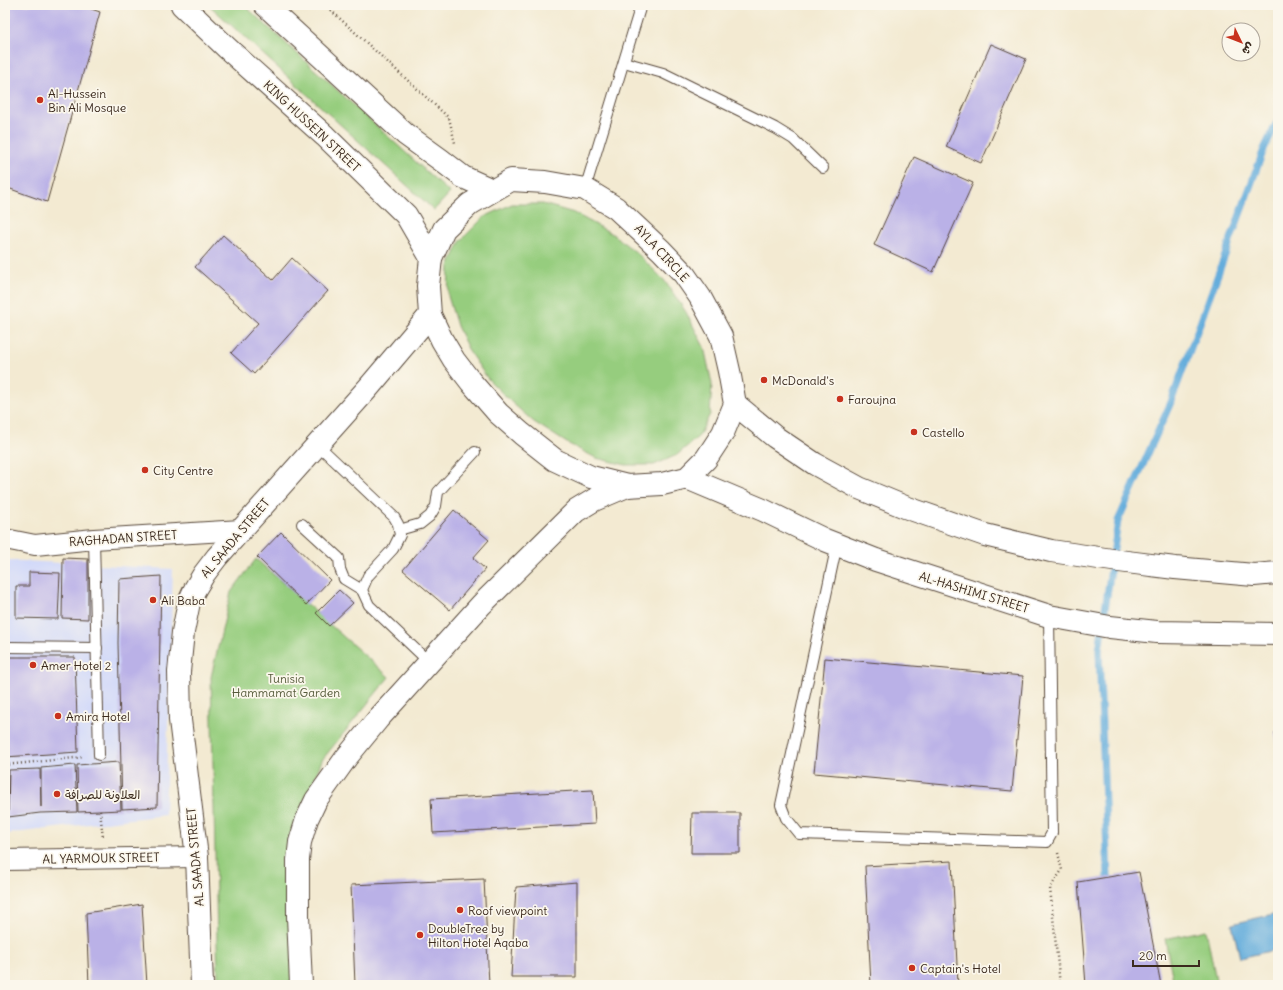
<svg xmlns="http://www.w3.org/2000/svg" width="1283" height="990" viewBox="0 0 1283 990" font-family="Delius,'Playpen Sans Arabic',sans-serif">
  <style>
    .built { fill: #d2d9f9 }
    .green { fill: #96cd7e; stroke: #687c4e }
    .water { fill: #65addc; stroke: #506c7d }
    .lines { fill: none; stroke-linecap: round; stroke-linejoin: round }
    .stream { stroke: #65addc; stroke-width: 7 }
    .building { fill: #bab1e7 }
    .lane-casing { stroke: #574739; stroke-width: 12 }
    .street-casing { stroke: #574739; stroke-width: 22 }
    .primary-casing { stroke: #574739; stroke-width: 24 }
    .highway-casing { stroke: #574739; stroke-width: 24 }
    .path { stroke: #574739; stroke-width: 2.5; stroke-dasharray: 1 3; stroke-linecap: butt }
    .lane { stroke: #fff; stroke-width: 10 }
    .street { stroke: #fff; stroke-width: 20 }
    .primary { stroke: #fff; stroke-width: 22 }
    .highway { stroke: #fff; stroke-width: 22 }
    .poi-dot { fill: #c8321e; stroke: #fbf7ec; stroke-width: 1.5 }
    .labels { text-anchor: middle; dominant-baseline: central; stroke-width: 3.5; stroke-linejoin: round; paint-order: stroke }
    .poi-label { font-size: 12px; fill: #3b2a1e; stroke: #fbf7ec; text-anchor: start }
    .street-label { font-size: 12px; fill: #3b2a1e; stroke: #fbf7ec }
    .park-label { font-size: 12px; fill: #565b3b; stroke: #fbf7ec }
  </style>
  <rect width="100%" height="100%" fill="#fbf7ec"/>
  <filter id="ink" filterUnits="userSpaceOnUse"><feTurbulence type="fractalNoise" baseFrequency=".025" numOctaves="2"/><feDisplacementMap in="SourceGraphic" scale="8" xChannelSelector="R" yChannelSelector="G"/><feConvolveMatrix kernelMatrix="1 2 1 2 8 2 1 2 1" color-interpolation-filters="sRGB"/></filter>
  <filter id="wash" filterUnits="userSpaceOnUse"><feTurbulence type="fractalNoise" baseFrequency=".012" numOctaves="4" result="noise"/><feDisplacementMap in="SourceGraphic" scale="16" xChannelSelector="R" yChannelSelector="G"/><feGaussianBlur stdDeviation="0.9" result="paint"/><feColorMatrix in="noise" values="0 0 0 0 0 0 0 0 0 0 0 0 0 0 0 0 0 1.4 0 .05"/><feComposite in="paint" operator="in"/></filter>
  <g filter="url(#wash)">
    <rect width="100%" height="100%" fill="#f3ead2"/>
    <!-- built -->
    <polygon class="built" points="5,560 173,569 165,815 5,834"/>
    <!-- green -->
    <g class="green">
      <polygon points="209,5 244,5 450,193 434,210"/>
      <polygon points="512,204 543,204 574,213 611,233 637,253 664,280 686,312 704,347 712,384 710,414 699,436 677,455 654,465 626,465 596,458 567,443 534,422 510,401 488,379 470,353 457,326 448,296 449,266 461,240 484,217"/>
      <polygon points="256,559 389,677 322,760 288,845 296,985 218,985 211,677 231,592"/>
      <polygon points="1206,930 1217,985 1174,985 1165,939"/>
    </g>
    <!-- water -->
    <polygon class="water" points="1278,913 1278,949 1240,958 1232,924"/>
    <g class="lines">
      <!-- stream -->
      <polyline class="stream" points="1108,878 1099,650 1118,521 1171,402 1264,149 1278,120"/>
    </g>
    <g id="blocks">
      <!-- building -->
      <g class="building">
        <polygon points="5,5 80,5 100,12 47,202 5,187"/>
        <polygon points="991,44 1026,59 981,163 946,147"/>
        <polygon points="914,157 973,183 933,272 874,245"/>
        <polygon points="223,235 273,280 292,258 328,291 254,374 231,353 258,323 195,267"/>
        <polygon points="454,510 489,540 473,558 485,569 450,610 403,570"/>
        <polygon points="281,532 330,580 306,605 257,557"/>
        <polygon points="63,558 88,559 88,619 62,618"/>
        <polygon points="29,572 60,573 58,619 16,618 16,586 29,586"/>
        <polygon points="161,576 157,807 122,809 118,643 119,579"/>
        <polygon points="339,590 353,603 329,626 316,613"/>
        <polygon points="5,601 6,601 7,617 5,617"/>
        <polygon points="5,657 75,657 78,752 5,757"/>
        <polygon points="825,658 1023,676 1012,791 814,773"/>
        <polygon points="1278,731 1278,745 1277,745 1275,732"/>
        <polygon points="119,762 121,810 78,812 77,765"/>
        <polygon points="75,765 77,812 40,813 8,817 9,770 40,769 41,807 41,768"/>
        <polygon points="8,772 7,817 5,817 5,773"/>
        <polygon points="593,790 595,824 433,833 431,799"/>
        <polygon points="692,813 740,813 740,853 691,853"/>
        <polygon points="952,861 958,985 871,985 865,866"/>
        <polygon points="1139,872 1161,985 1086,985 1078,882"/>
        <polygon points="484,879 489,985 355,985 351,885"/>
        <polygon points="577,882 577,977 511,977 516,887"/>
        <polygon points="142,904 147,985 89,985 86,913"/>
      </g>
    </g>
  </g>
  <g filter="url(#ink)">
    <use href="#blocks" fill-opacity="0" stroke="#574739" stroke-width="1"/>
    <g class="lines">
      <defs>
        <g id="lane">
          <polyline points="624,62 663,73 775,128 793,139 823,168"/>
          <polyline points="585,189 641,5"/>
          <polyline points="317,444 394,517 398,524 400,535 393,549 368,576 362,590 369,605 430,663"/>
          <polyline points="302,524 339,558 340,569 344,579 362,590"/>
          <polyline points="399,530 420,524 430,516 436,506 438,492 475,452"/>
          <polyline points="94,539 99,755"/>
          <polyline points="837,544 781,805 786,818 799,834 1047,842 1052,833 1049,616"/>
          <polyline points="5,647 97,648"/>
        </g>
        <g id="street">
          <polyline points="5,539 35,545 94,539 241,530"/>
          <polyline points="5,860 197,857"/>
        </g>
        <g id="primary">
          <polyline points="735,404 775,437 815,464 859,488 905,507 985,535 1051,551 1119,561 1175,568 1254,575 1278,573"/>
          <polyline points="687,478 763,510 825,540 876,560 1049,616 1110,627 1157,632 1278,634"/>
        </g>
        <g id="highway">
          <polyline points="182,5 227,48 325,136 406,215 431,258"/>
          <polyline points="265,5 405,134 441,160 463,177 492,190"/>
          <polygon points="511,180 545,182 585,189 616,208 661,250 684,274 700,297 721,336 729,371 735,404 723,433 706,459 687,478 662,484 627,486 591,477 555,460 522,434 498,413 471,382 454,360 442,340 430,315 428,286 431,258 444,229 470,204"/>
          <polyline points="202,985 197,857 180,720 179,672 183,632 189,602 195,589 204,574 217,557 369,387 430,315"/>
          <polyline points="301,985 298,916 298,860 300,842 307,819 316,800 346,758 378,719 481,605 576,511 594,500 627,486"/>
        </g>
      </defs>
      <!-- lane casing -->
      <use href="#lane" class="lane-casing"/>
      <!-- street casing -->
      <use href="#street" class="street-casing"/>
      <!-- primary casing -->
      <use href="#primary" class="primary-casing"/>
      <!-- highway casing -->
      <use href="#highway" class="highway-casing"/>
      <!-- path -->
      <g class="path">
        <polyline points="325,5 449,118 455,143"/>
        <polyline points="5,765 84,757"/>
        <polyline points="100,811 103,838"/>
        <polyline points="1058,853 1062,870 1050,888 1060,985"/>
      </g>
      <!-- lane -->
      <use href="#lane" class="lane"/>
      <!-- street -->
      <use href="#street" class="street"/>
      <!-- primary -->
      <use href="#primary" class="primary"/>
      <!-- highway -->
      <use href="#highway" class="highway"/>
    </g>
  </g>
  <!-- markers -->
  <g class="poi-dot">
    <circle cx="40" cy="100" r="4"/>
    <circle cx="764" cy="380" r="4"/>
    <circle cx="840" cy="399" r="4"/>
    <circle cx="914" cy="432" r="4"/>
    <circle cx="145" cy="470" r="4"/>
    <circle cx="153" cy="600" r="4"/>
    <circle cx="33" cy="665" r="4"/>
    <circle cx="58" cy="716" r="4"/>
    <circle cx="57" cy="794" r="4"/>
    <circle cx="460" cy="910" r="4"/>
    <circle cx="420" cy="935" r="4"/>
    <circle cx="912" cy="968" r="4"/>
  </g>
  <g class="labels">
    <!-- poi labels -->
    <g class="poi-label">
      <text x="48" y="93">Al-Hussein<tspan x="48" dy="14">Bin Ali Mosque</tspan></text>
      <text x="772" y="380">McDonald's</text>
      <text x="848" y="399">Faroujna</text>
      <text x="922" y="432">Castello</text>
      <text x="153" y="470">City Centre</text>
      <text x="161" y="600">Ali Baba</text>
      <text x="41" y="665">Amer Hotel 2</text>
      <text x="66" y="716">Amira Hotel</text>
      <text x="65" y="794">العلاونة للصرافة</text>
      <text x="468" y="910">Roof viewpoint</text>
      <text x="428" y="928">DoubleTree by<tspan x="428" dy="14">Hilton Hotel Aqaba</tspan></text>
      <text x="920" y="968">Captain's Hotel</text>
    </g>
    <!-- street labels -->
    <g class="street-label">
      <text transform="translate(312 126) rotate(43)">KING HUSSEIN STREET</text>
      <text transform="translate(662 253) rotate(47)">AYLA CIRCLE</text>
      <text transform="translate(123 538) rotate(-4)">RAGHADAN STREET</text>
      <text transform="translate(235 538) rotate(-50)">AL SAADA STREET</text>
      <text transform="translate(974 592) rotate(17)">AL-HASHIMI STREET</text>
      <text transform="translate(195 857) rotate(-95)">AL SAADA STREET</text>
      <text transform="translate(101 858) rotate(-1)">AL YARMOUK STREET</text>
    </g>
    <!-- park labels -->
    <g class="park-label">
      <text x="286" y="678">Tunisia<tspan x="286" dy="14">Hammamat Garden</tspan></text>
    </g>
  </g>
  <!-- margin -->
  <rect width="1283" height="990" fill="none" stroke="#fbf7ec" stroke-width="20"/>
  <!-- north arrow -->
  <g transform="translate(1241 42) rotate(133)"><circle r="19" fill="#fbf7ec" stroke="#aea59a"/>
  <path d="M0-3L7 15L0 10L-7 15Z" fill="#c8321e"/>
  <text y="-6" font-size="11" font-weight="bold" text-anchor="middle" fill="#3b2a1e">ش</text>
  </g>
  <!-- scale -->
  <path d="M1133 960v6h66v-6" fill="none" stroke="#3b2a1e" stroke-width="2"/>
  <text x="1139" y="960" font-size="12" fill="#3b2a1e" stroke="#fbf7ec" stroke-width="3" paint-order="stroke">20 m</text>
</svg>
